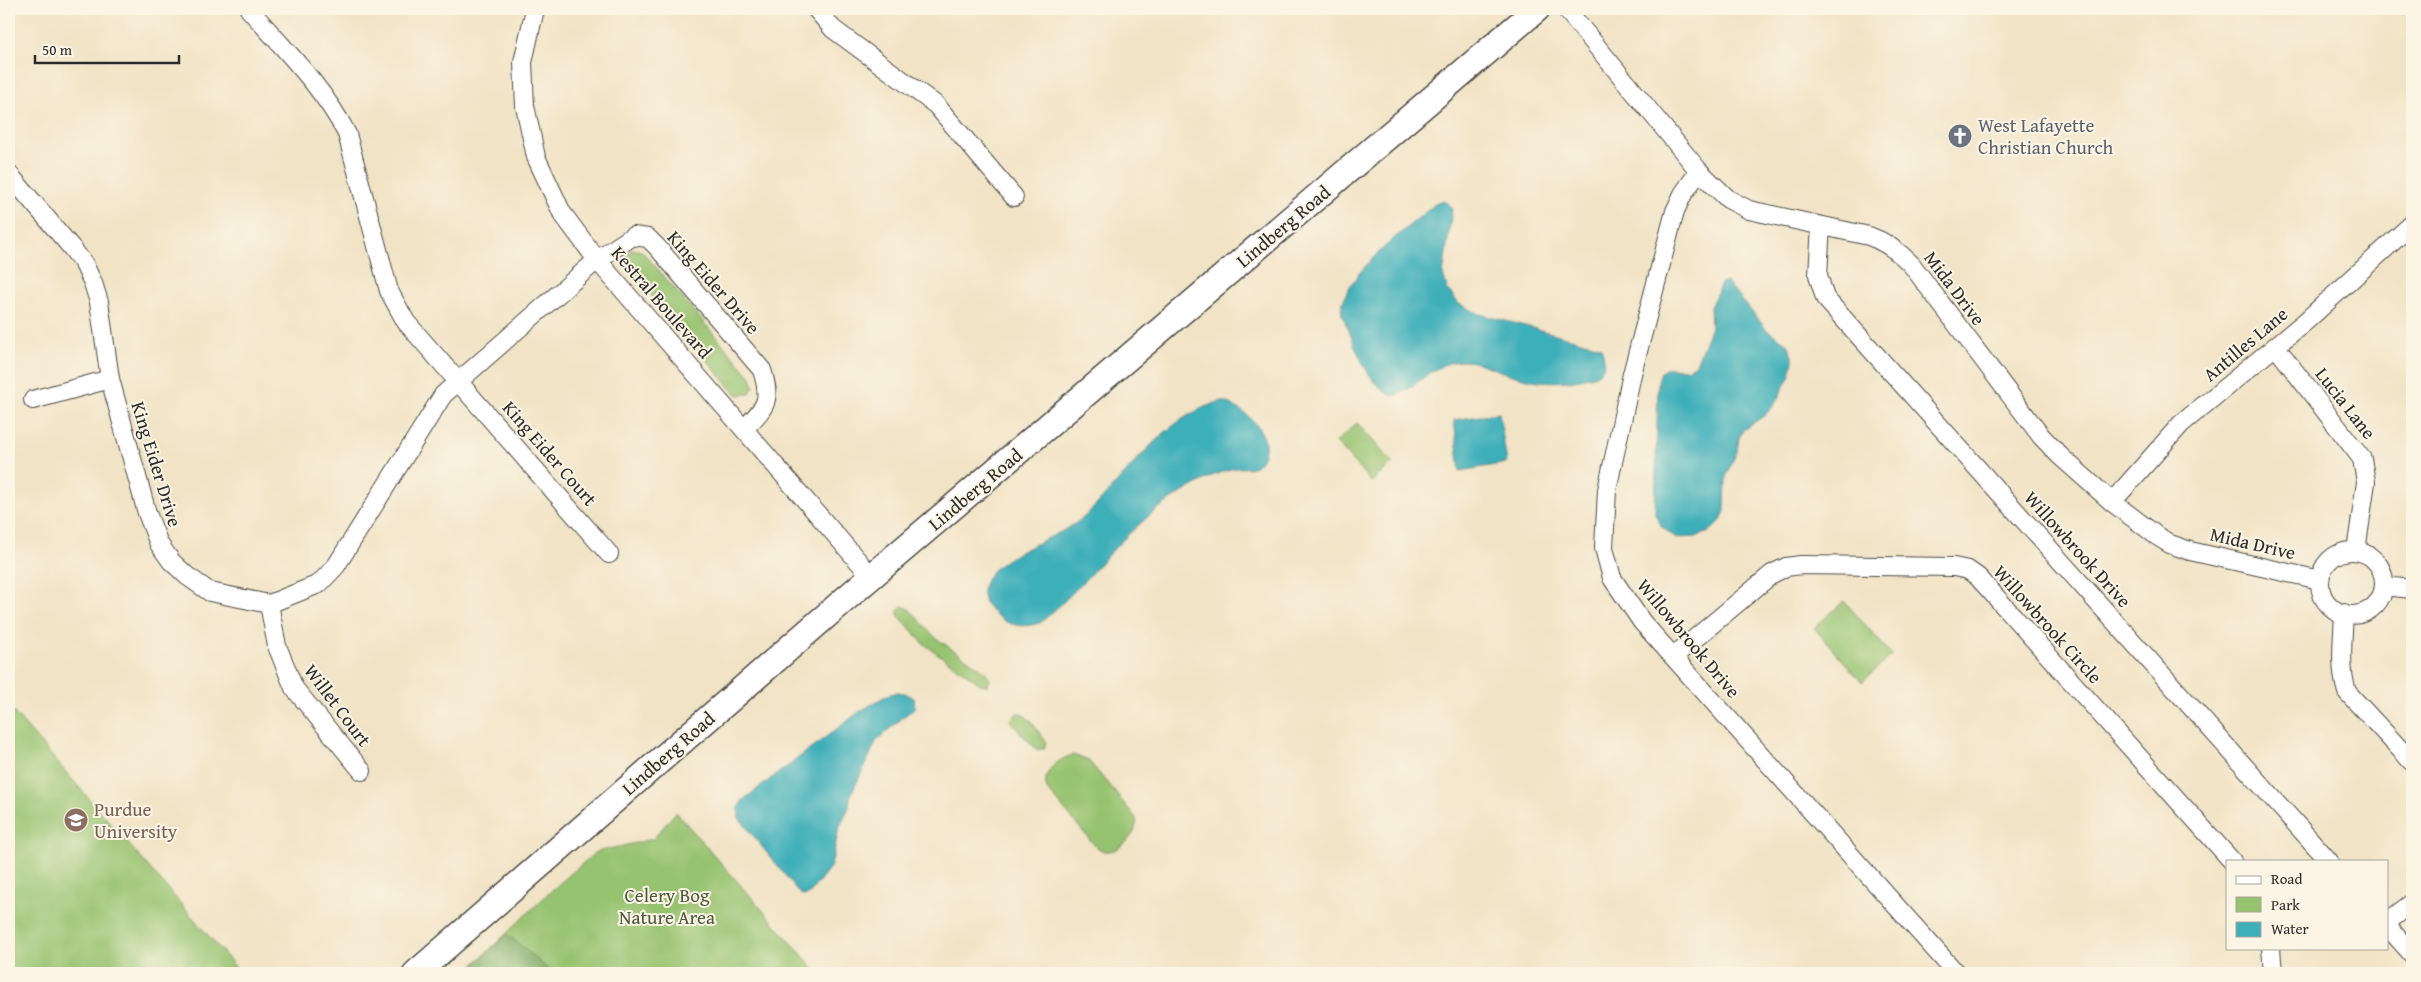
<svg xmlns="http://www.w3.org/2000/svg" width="2421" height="982" viewBox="0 0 2421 982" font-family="'Gentium Book Plus',serif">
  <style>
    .green { fill: #97c370; stroke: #61774e }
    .forest { fill: #79a962; stroke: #526a46 }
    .water { fill: #3eafb9; stroke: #346d72 }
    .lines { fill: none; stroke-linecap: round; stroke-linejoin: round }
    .minor-casing { stroke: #494742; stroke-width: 20 }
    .secondary-casing { stroke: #494742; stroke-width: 28 }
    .minor { stroke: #fff; stroke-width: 18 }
    .secondary { stroke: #fff; stroke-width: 25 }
    .labels { text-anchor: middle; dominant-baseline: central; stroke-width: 4; stroke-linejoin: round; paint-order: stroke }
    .worship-label { font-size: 19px; fill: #5b616d; stroke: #fcf5e5; text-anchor: start }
    .street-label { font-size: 19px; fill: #2b2b2b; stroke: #fcf5e5 }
    .education-label { font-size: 19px; fill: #785e54; stroke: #fcf5e5; text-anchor: start }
    .park-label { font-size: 19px; fill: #4b5940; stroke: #fcf5e5 }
  </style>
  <rect width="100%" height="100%" fill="#fcf5e5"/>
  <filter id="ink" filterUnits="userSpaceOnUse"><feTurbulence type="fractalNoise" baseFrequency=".02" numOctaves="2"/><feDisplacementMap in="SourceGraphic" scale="10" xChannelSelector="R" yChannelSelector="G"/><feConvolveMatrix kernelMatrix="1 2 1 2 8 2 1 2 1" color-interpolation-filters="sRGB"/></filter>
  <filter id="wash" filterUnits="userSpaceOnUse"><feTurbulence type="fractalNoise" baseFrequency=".0096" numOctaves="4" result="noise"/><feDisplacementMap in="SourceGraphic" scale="20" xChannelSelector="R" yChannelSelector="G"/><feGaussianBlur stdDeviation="1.12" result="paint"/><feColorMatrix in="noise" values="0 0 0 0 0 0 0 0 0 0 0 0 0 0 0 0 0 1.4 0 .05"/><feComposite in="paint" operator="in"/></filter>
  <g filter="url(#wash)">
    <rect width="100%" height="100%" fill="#f1e3c6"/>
    <!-- green -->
    <g class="green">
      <polygon points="632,249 642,251 751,377 754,386 749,394 739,395 734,392 627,267 626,256"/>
      <polygon points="1357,423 1393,463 1371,482 1336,442"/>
      <polygon points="1844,601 1892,655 1862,682 1814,628"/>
      <polygon points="902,606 908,608 937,639 985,671 990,680 988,685 982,685 924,644 898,615 898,611"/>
      <polygon points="9,707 241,973 9,973"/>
      <path d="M1017 713C1028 713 1037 730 1044 739L1046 742 1044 749H1036L1013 725 1011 720Z"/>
      <path d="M1073 755 1088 760 1136 818C1139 832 1122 851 1108 851 1104 852 1100 849 1096 847L1047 789C1041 772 1058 759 1073 755Z"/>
      <polygon points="676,812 818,973 465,973 552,890 596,852 653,839"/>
    </g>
    <!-- forest -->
    <polygon class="forest" points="507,934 553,973 465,973"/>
    <!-- water -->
    <g class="water">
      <path d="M1442 201 1449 204 1452 209 1443 275 1448 290 1459 304 1480 314 1600 346C1604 353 1606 363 1601 371 1596 377 1587 377 1580 379 1557 384 1534 382 1512 375 1496 371 1480 361 1464 361 1430 361 1419 390 1392 396 1364 382 1355 342 1342 315 1337 278 1409 227 1435 204Z"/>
      <polygon points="1722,282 1727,282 1767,330 1789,345 1793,361 1790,375 1775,404 1765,415 1743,430 1739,438 1737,451 1726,477 1725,511 1721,521 1709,532 1696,537 1676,538 1662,527 1655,514 1658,381 1661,372 1667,368 1688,369 1696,364 1711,327 1710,307"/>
      <path d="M1222 401C1245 408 1278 437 1260 462 1254 470 1244 467 1235 468 1216 472 1197 484 1180 494 1123 528 1089 583 1040 623 1027 627 1014 627 1003 620 988 610 977 598 986 580 999 553 1059 539 1084 517 1128 476 1161 417 1222 401Z"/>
      <polygon points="1499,413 1507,463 1460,471 1454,420"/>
      <polygon points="898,692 905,693 914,698 915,707 877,740 850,797 849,807 839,828 831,866 809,894 804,896 800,894 739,818 738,807 744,799 859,712 887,695"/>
    </g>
  </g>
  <g filter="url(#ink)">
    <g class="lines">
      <defs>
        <g id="minor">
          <path d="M249 9C284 49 323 87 347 134L389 291 406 322 609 554"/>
          <polyline points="535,9 523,62 525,106 536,157 562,213 597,260 872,577"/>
          <polyline points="816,9 833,29 936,105 1014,197"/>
          <path d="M1566 9 1699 171 1728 199 1749 210 1869 236C1886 242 1898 251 1911 264L2041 436 2060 456 2112 502 2157 536 2170 544 2190 551 2320 580"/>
          <polyline points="1699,171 1683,194 1675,211 1632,374 1607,490 1604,548 1612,578 1642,622 1956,973"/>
          <path d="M9 174 71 247 84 264 93 283 99 302 110 379 147 513 159 544 171 561 187 576 210 592 269 604 319 584 336 566 443 395 597 260 633 236 648 238 658 248 762 370C772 402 766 406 744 429"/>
          <polyline points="1821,226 1818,275 1825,298 2329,861"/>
          <polyline points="2276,347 2362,459 2366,482 2356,551"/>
          <polyline points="33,400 110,379"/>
          <polyline points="2112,502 2181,424 2306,321 2412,224"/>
          <circle cx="2352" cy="583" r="32"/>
          <polyline points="2384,586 2412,589"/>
          <polyline points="269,604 277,646 294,688 362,771"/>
          <path d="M2344 613C2343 639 2339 667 2347 692L2412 762"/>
          <polyline points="1674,656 1772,574 1786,567 1801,565 1954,567 1968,570 1978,577 2232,861"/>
          <polyline points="2387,922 2412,903"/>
          <polyline points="2387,926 2412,954"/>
          <polyline points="2271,948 2273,973"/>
        </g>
        <polyline id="secondary" points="416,973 858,588 1537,9"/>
      </defs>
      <!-- minor casing -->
      <use href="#minor" class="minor-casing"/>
      <!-- secondary casing -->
      <use href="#secondary" class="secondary-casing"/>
      <!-- minor -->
      <use href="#minor" class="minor"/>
      <!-- secondary -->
      <use href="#secondary" class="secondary"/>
    </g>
  </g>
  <!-- icons -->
  <defs>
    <symbol id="church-disc" viewBox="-11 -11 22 22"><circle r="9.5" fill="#6b7280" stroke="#fcf5e5"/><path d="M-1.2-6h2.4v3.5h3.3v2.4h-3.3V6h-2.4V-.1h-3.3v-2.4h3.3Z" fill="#fff"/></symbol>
    <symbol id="university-disc" viewBox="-11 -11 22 22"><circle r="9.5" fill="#8d6e63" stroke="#fcf5e5"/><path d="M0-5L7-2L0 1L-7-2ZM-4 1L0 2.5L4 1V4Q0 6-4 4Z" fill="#fff"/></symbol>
  </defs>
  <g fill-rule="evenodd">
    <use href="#church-disc" x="1946" y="122" width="28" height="28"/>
    <use href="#university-disc" x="62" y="806" width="28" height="28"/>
  </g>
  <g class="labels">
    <!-- worship labels -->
    <g class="worship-label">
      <text x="1978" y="125">West Lafayette<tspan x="1978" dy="22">Christian Church</tspan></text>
    </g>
    <!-- street labels -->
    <g class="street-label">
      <text transform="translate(1283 226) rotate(-40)">Lindberg Road</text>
      <text transform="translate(714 282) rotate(49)">King Eider Drive</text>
      <text transform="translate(1955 288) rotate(53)">Mida Drive</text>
      <text transform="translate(662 302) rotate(49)">Kestral Boulevard</text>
      <text transform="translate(2245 344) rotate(-40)">Antilles Lane</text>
      <text transform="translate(2346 403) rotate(52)">Lucia Lane</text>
      <text transform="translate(550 453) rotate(49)">King Eider Court</text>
      <text transform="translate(157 464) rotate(73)">King Eider Drive</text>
      <text transform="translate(975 489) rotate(-40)">Lindberg Road</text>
      <text transform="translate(2253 543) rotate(13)">Mida Drive</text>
      <text transform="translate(2078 549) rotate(48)">Willowbrook Drive</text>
      <text transform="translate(2048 624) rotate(48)">Willowbrook Circle</text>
      <text transform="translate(1689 638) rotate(50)">Willowbrook Drive</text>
      <text transform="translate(338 705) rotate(53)">Willet Court</text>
      <text transform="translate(668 753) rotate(-41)">Lindberg Road</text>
    </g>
    <!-- education labels -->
    <g class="education-label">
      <text x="94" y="809">Purdue<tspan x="94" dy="22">University</tspan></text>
    </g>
    <!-- park labels -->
    <g class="park-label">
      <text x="667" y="895">Celery Bog<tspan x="667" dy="22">Nature Area</tspan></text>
    </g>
  </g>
  <!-- margin -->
  <rect width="2421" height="982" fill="none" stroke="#fcf5e5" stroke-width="30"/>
  <!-- legend -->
  <rect x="2226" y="860" width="162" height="90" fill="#fcf5e5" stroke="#a8a49b"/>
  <rect x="2236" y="876" width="25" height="8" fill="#ffffff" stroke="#a8a49b"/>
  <text x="2271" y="884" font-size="15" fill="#2b2b2b">Road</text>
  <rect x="2236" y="897" width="25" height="15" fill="#97c370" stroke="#a8a49b"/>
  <text x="2271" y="910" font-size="15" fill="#2b2b2b">Park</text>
  <rect x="2236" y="922" width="25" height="15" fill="#3eafb9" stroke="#a8a49b"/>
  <text x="2271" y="934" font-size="15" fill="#2b2b2b">Water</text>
  <!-- scale -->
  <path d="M35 55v8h144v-8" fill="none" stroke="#2b2b2b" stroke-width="2.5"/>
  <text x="42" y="55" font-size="15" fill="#2b2b2b" stroke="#fcf5e5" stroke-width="4" paint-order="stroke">50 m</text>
</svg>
